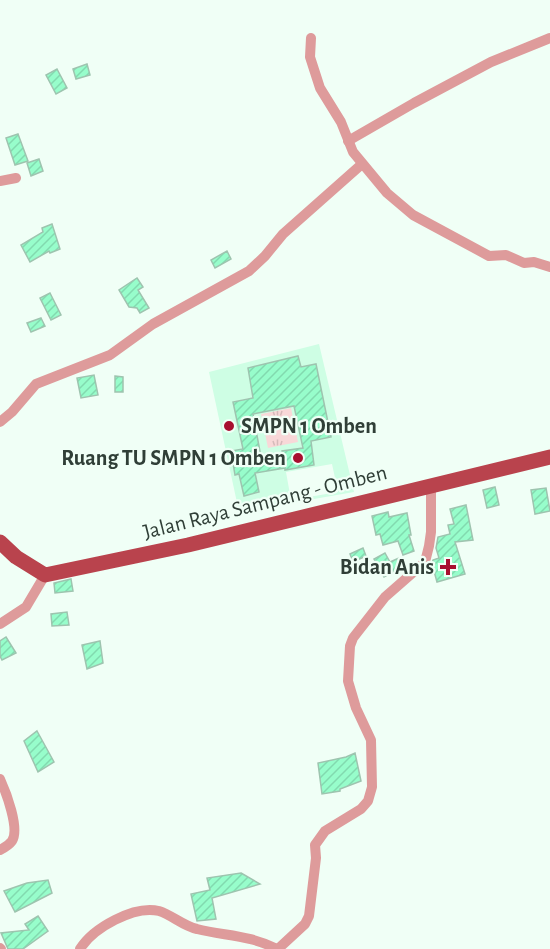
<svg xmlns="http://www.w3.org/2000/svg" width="550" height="949" viewBox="0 0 550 949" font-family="'Alegreya Sans',sans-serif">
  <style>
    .built { fill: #cefee4; fill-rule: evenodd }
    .park { fill: url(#park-tufts) }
    .building { fill: url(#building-hatch); stroke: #9ec4af; stroke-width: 1.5; fill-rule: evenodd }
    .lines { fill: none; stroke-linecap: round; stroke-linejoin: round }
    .street { stroke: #de9b9b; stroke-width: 10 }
    .primary { stroke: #b9434d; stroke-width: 15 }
    .poi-dot { fill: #a70f2f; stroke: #f0fff6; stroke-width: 2 }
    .labels { text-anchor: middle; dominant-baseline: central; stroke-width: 4.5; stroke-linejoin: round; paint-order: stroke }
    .poi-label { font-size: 22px; font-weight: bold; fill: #303f37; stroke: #f0fff6; text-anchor: end }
    .street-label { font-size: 22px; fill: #303f37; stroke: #f0fff6 }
  </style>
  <defs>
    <pattern id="park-tufts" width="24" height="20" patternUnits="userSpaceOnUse" patternTransform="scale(1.5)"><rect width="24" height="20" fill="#f8d8d8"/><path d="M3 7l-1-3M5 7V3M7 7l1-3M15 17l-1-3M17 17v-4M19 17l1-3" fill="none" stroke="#d5baba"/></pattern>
    <pattern id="building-hatch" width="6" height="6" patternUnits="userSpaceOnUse" patternTransform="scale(1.5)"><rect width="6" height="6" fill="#97fdcb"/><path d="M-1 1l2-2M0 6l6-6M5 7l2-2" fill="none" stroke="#82daaf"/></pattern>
  </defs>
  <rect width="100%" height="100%" fill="#f0fff6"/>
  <!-- built -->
  <path class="built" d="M319 344 354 492 239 512 209 372ZM298 356 304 384 291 387 285 359ZM279 362 251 385 248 368ZM316 364 331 436 317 439 303 367ZM249 398V399L243 447 233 402ZM311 447 314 465 285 469 282 451ZM332 464 338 492 291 500 286 472ZM255 472 259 492 244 495 240 475Z"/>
  <!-- park -->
  <polygon class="park" points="291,408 298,442 268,448 261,414"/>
  <!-- building -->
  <g class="building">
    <polygon points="87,64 90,75 76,79 73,69"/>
    <polygon points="57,69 67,88 56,94 46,75"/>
    <polygon points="18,134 28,161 15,165 6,138"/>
    <polygon points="39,159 43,171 31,176 27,163"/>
    <polygon points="52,224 60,249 50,253 49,251 30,262 21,245 43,232 42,228"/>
    <polygon points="227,251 231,259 215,268 211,260"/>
    <polygon points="137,278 143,287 138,290 149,308 140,313 137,308 129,307 119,290"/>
    <polygon points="50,293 61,315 51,320 40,298"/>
    <polygon points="41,318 45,326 31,332 27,323"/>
    <path d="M298 356 301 367 316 364 331 437 311 441 314 465 285 470V468L255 473 259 492 244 496 239 474 235 475 231 451 243 449 233 402 253 398 248 368ZM294 406 303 448 282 451V453L261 457 253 414Z"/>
    <polygon points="94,375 98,395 81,398 77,378"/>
    <polygon points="115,376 123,377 123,392 115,392"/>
    <polygon points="495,487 499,505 487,508 483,490"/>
    <polygon points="546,488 550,511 535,514 531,490"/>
    <polygon points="466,505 473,540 455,542 465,574 437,582 432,564 433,560 439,558 436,548 438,537 450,534 448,525 454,524 450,509"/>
    <polygon points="388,512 389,517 407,513 411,535 409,535 414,551 403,555 398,541 383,545 380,534 376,535 372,516"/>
    <polygon points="363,548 366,556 353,562 350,554"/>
    <polygon points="385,553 390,562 399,558 403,566 384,577 374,559"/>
    <polygon points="71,579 73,591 55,593 54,583"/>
    <polygon points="67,612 69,625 52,626 51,614"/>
    <polygon points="6,637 16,653 2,660 0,656 0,641"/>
    <polygon points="100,641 103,663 87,669 82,645"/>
    <polygon points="37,731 54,762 38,772 24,741"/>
    <polygon points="355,753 361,781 340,789 340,791 322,794 318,763 346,757"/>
    <polygon points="241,873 260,884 212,898 216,919 197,921 191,894 210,890 207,878"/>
    <polygon points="48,880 52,893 15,912 4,891 27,883"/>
    <polygon points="38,916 48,931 23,949 8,949 1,933 29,930 25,924"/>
  </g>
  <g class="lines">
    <!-- street -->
    <g class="street">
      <polyline points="311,38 310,57 320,88 341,122 353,152 387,193 413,215 489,256 506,255 524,263 534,262 550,267"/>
      <polyline points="348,141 414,103 491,62 550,38"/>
      <polyline points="0,181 16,178"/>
      <polyline points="0,422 12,412 36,384 110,355 153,324 249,271 265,256 283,234 362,164"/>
      <polyline points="0,624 26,607 45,575"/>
      <path d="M0 779C6 792 20 829 12 841 9 845 4 848 0 850"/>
      <polyline points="0,948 1,949"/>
      <path d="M80 949C93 928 134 905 159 911 172 915 183 926 197 929 225 936 250 935 277 949"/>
      <polyline points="278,949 305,924 309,916 316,858 315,845 325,831 361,809 368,801 372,787 371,740 356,708 348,681 350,646 353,638 385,597 425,562 429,546 431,532 431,486"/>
    </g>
    <!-- primary -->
    <polyline class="primary" points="0,542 16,557 45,575 188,545 550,457"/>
  </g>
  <!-- markers -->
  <g class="poi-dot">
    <circle cx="229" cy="426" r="6"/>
    <circle cx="298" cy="458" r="6"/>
    <path d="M445 558h6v6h6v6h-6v6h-6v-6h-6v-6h6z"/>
  </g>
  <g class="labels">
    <!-- poi labels -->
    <g class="poi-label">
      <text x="241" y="426" text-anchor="start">SMPN 1 Omben</text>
      <text x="286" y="458">Ruang TU SMPN 1 Omben</text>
      <text x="434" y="567">Bidan Anis</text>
    </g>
    <!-- street labels -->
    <g class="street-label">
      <text transform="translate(265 502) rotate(-14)">Jalan Raya Sampang - Omben</text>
    </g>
  </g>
</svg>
